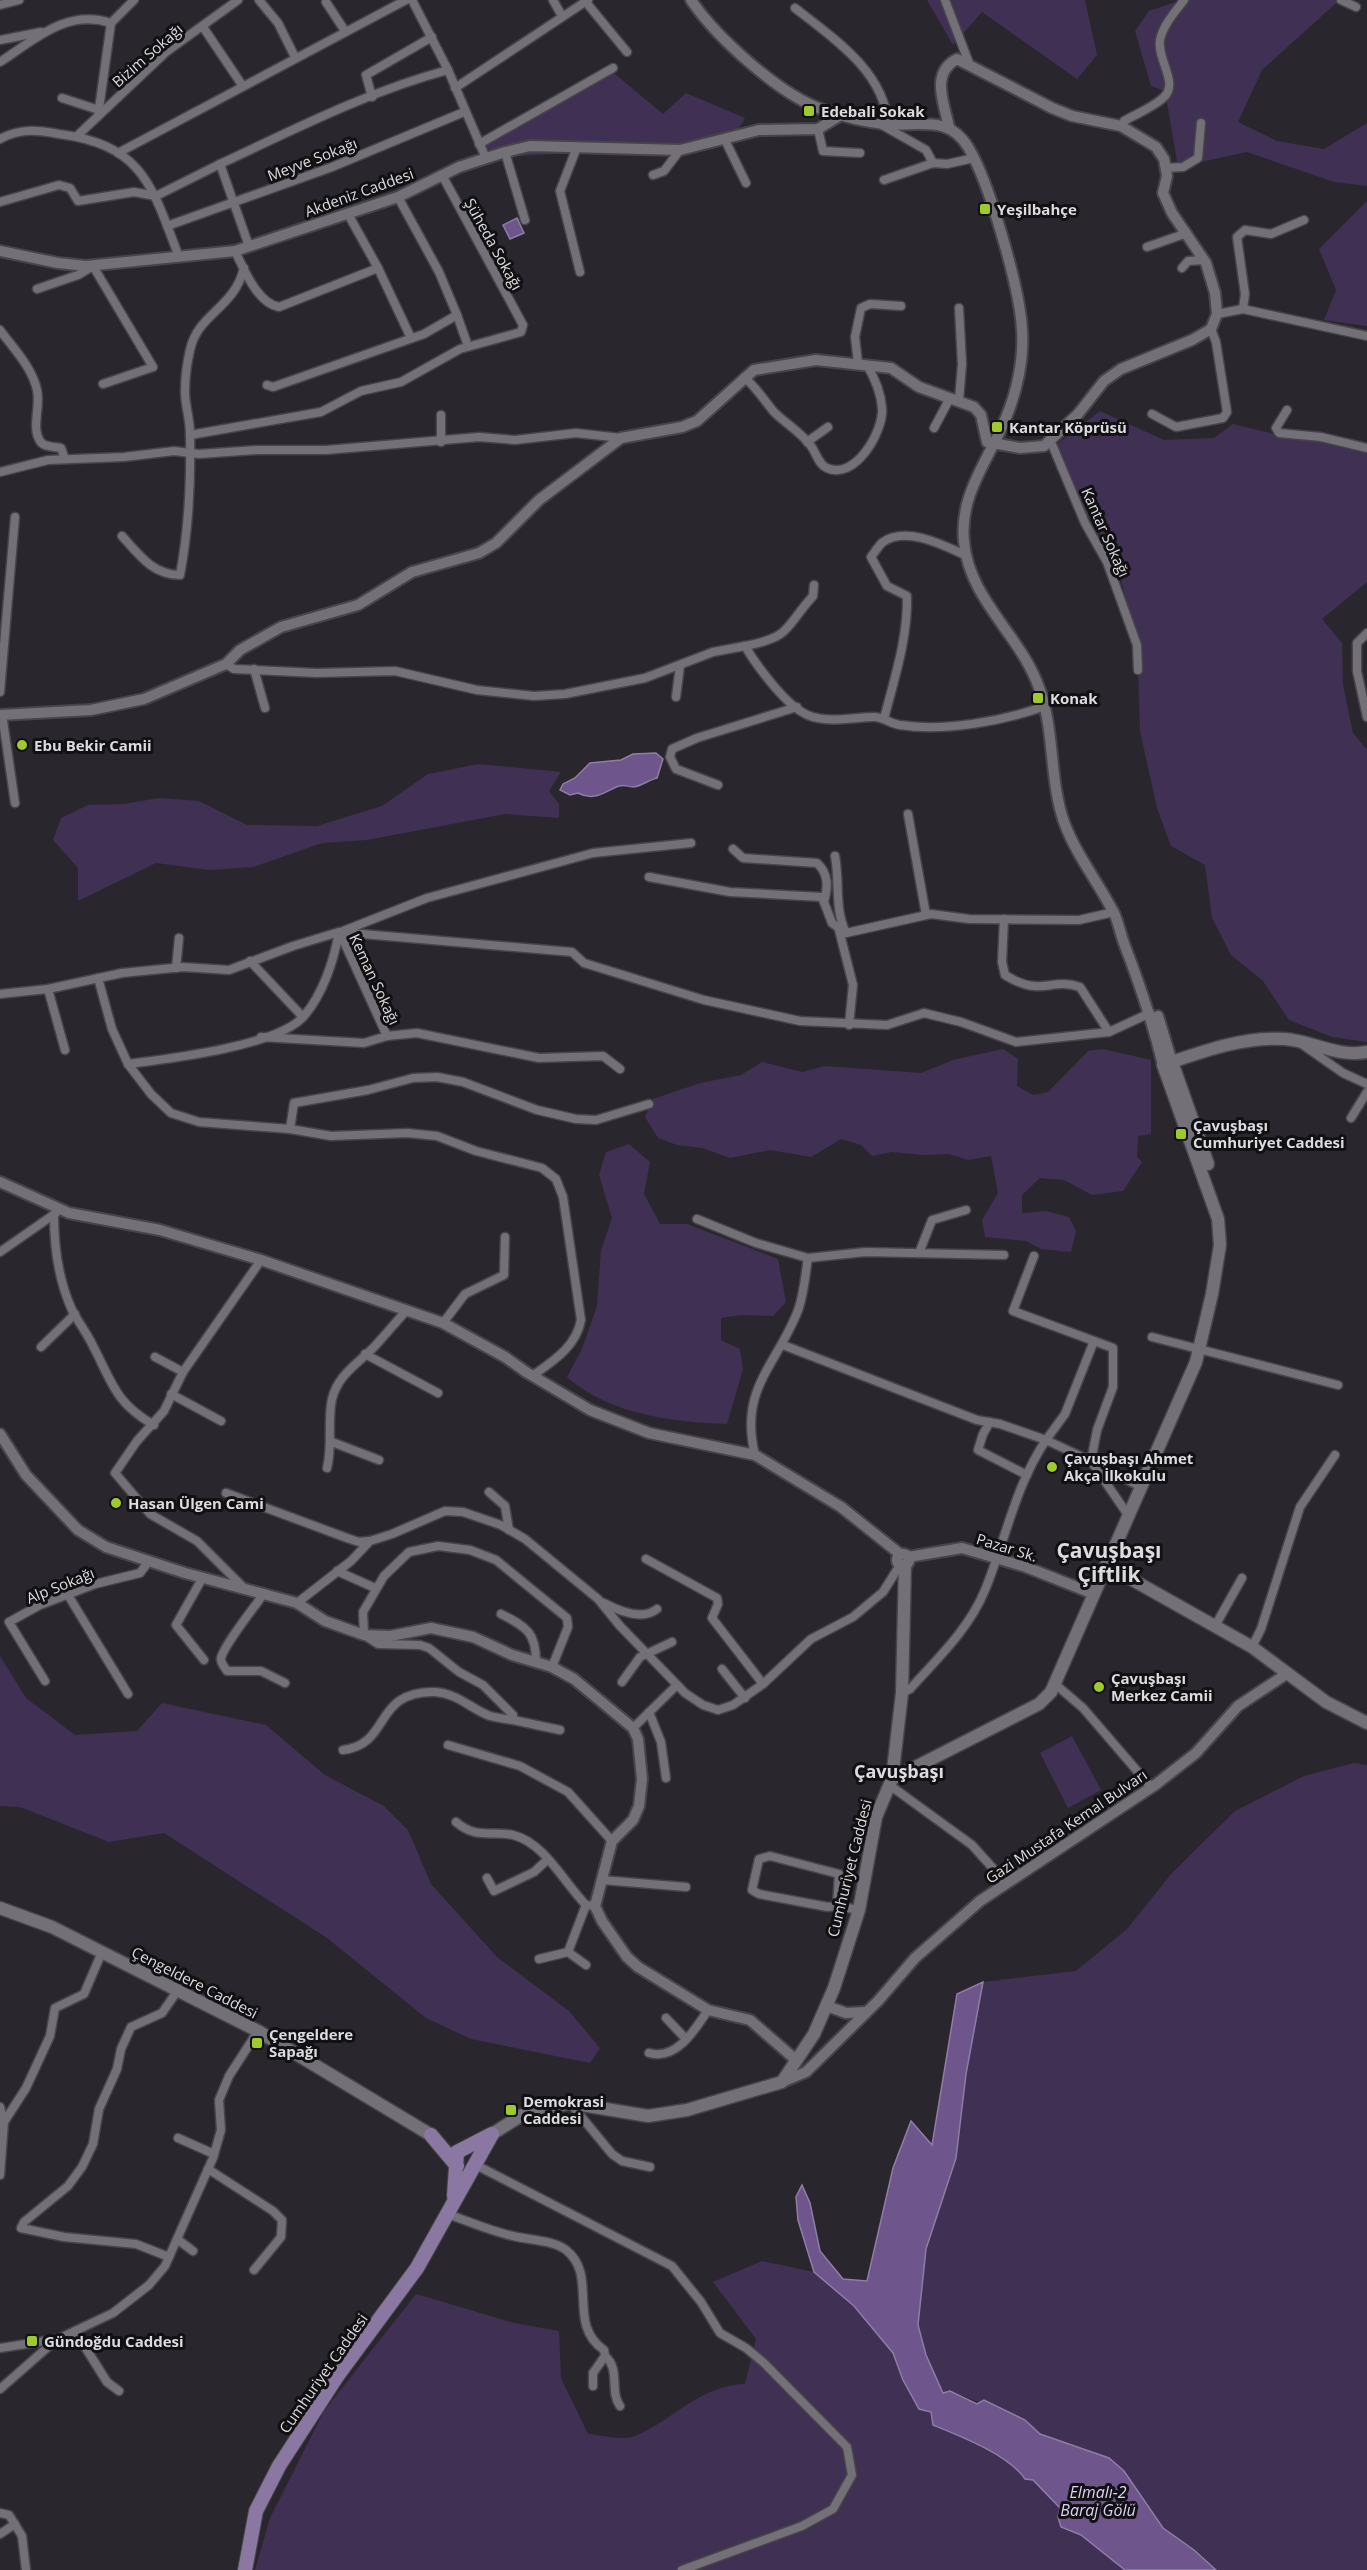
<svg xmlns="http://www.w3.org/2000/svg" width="1367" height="2570" viewBox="0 0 1367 2570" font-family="'Open Sans',sans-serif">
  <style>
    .green { fill: #403053 }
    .water { fill: #6e558c; stroke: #8f7da5; stroke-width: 1.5 }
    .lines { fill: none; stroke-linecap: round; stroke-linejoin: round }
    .minor-casing { stroke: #47454a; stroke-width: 11 }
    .tertiary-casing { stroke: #47454a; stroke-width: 14 }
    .secondary-casing { stroke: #47454a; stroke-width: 15 }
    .primary-casing { stroke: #47454a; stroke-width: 16 }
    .minor { stroke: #737077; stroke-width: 8 }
    .tertiary { stroke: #737077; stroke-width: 10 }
    .secondary { stroke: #737077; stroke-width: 12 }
    .primary { stroke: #8a78a2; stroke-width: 14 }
    .poi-dot { fill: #9fca2c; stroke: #111013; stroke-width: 2 }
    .labels { text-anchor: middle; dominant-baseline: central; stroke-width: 6; stroke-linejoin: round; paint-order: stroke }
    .street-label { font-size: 15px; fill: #dddbdf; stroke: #111013 }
    .poi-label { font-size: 15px; font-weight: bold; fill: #dddbdf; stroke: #111013; text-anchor: start }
    .water-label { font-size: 16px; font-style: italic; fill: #dfd1f3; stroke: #111013 }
    .quarter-label { font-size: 18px; font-weight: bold; fill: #dddbdf; stroke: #111013 }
    .district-label { font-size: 21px; font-weight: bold; fill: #dddbdf; stroke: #111013 }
  </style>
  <rect width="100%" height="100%" fill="#29272d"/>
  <!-- green -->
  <g class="green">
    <polygon points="927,0 1085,0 1097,55 1077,79 982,12 953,45"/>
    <polygon points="1182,0 1344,0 1335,4 1262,70 1238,122 1277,141 1324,149 1367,123 1367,186 1334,182 1247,152 1178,167 1165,91 1151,86 1135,31 1149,11"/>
    <polygon points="609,69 663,114 686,93 745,118 733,139 700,146 499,157 482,144"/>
    <polygon points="1367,201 1367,326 1324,320 1336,290 1319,249"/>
    <polygon points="1100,411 1164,440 1214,438 1233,424 1278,435 1367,445 1367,582 1322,619 1342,643 1343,685 1353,733 1367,750 1367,1042 1332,1037 1289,1020 1263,981 1231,955 1212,918 1205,865 1171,846 1157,808 1140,731 1137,640 1116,561 1060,470 1056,445"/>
    <polygon points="479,764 561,772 549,791 559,804 559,818 505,814 367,840 322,843 253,867 209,870 156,863 78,901 78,868 53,840 61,818 88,805 124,804 159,798 199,801 247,825 317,826 382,806 428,774"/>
    <polygon points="1003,1049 1018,1059 1017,1086 1033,1095 1048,1092 1088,1051 1103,1049 1151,1060 1151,1134 1138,1136 1137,1157 1142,1162 1123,1191 1092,1195 1064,1180 1040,1178 1022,1195 1022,1213 1046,1211 1069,1217 1076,1231 1071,1252 1041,1249 1026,1241 985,1237 982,1220 998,1193 991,1156 968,1160 949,1154 923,1155 892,1152 872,1156 861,1145 841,1139 811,1157 770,1150 730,1158 702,1148 677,1145 658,1138 645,1117 653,1099 700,1083 741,1075 762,1062 802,1072 825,1066 921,1073 953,1060"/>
    <path d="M629 1144 650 1162 644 1194 660 1224H687L778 1259 786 1302 773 1316 741 1315 721 1318V1340L740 1349 743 1369 727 1424C673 1422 610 1415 567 1377L582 1349 597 1306 601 1250 612 1218 599 1175 606 1152Z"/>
    <polygon points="0,1656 26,1698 75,1735 137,1731 162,1703 266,1725 325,1775 384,1806 408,1830 431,1884 497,1957 569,2011 600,2048 590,2063 471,2039 426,2018 327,1938 164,1833 109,1842 20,1807 0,1806"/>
    <polygon points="1072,1736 1101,1790 1068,1808 1040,1753"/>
    <polygon points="1354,1763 1367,1765 1367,2570 1216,2570 1194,2550 1163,2528 1124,2471 1109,2458 1040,2434 1025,2420 950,2391 943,2393 926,2355 918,2325 926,2249 956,2158 966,2074 983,1982 1076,1971 1127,1929 1172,1873 1235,1811 1304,1776"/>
    <path d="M762 2261 814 2272 854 2306 893 2353 903 2380 919 2409 931 2412 933 2425C960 2436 1009 2455 1025 2479L1033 2480 1060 2508 1058 2517 1061 2527 1081 2535 1125 2570H255L270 2518 324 2411 416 2294 514 2323 559 2331 561 2378 588 2434C601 2435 624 2441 635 2436 672 2421 700 2385 745 2384L756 2339 713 2282Z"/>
  </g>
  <!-- water -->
  <g class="water">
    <polygon points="517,218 524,233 510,239 503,225"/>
    <path d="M656 753 663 759 657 778C649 780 641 786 634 787 628 787 626 784 619 786 605 791 595 802 578 793L570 795 560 790 563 784 575 778 590 763 621 760 633 754Z"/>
    <path d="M983 1982 966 2074 956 2158 926 2249 918 2325 926 2355 943 2393 950 2391 977 2404 984 2400 1025 2420 1040 2434 1109 2458 1124 2471 1163 2528 1194 2550 1216 2570H1125L1081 2535 1061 2527 1058 2517 1060 2508 1033 2480 1025 2479C1009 2455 960 2436 933 2425L931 2412 919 2409 903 2380 893 2353 854 2306 814 2272 798 2220 796 2197 802 2185 810 2203 820 2251 843 2279 867 2281 893 2168 911 2121 932 2145 957 1994Z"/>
  </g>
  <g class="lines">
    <defs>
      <g id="minor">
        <polyline points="259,0 278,23 295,57"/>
        <polyline points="412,0 448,70 485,156"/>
        <polyline points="553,0 562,16"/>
        <polyline points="945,0 969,63"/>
        <polyline points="1341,0 1356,7"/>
        <polyline points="585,1 627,52"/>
        <polyline points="326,2 345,31"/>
        <polyline points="0,5 19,0"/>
        <path d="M795 8C833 38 884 71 888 124"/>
        <polyline points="203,27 242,85"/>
        <polyline points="0,40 41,32"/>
        <path d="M0 62C34 40 67 8 111 23L134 0"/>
        <polyline points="455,88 588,0"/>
        <polyline points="372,97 366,75 432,37"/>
        <polyline points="62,98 99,110"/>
        <polyline points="98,116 111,23"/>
        <polyline points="882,125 926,150 933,163"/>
        <path d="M1121 126 1124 121C1136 114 1154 107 1164 97 1179 83 1157 60 1160 40 1163 25 1175 12 1184 0"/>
        <polyline points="818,129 823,151 860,153"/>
        <polyline points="77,136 166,52 238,0"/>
        <path d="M0 139C20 128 37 130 59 134 143 145 152 186 179 257"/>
        <polyline points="725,140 746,183"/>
        <polyline points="479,144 613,68"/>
        <polyline points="577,147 560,191 580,272"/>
        <polyline points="505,152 525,220"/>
        <polyline points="118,153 406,0"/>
        <polyline points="1166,168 1183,167 1198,158 1201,123"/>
        <polyline points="653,175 664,171 680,150"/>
        <polyline points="884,180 933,163 947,164 974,158"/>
        <polyline points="0,202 59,185 70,188 78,201 134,192 156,196 220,164"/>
        <polyline points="348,214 378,268 411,338"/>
        <polyline points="167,226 332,167 464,112"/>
        <path d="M249 246 220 164C293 130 369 91 448 70"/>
        <polyline points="1147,247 1187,233"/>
        <path d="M235 251C244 269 257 303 279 307L378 268"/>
        <polyline points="1182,268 1188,261 1204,260"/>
        <polyline points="37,289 78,275 93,266 153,367 103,384"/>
        <polyline points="1243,309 1245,294 1237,237 1245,230 1271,234 1304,220"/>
        <polyline points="1217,314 1243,309 1367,336"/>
        <polyline points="457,315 468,346"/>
        <path d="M0 330C13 348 32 367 37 390 41 406 31 427 40 441 44 448 54 446 61 448L65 459"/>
        <polyline points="858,363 855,337 861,308 870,304 901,306"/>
        <path d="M744 377C756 387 764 400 774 412 785 423 802 433 811 446 817 454 818 464 827 468 855 481 884 431 882 408 881 393 874 377 867 365"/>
        <polyline points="267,385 273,387 424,334 457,315 439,272 398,197"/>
        <polyline points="959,400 962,364 959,308"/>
        <polyline points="1287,410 1276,428 1279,433 1321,437 1367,448"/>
        <polyline points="1152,414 1176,427 1223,418 1227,412 1216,342 1211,329"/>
        <polyline points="441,415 441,442"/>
        <polyline points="934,428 950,398"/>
        <polyline points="190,435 321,412 361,391 401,382 460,349 521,332 523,325 442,175"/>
        <polyline points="807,442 828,427"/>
        <polyline points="1051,442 1085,523 1107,562 1137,645 1138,670"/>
        <polyline points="0,472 48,460 124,457 174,451 199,454 257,450 326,450 479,437 515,440 576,433 621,438"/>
        <path d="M122 536C139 555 153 575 180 575 189 528 191 480 190 433 190 419 185 405 185 392 185 379 187 363 190 350 198 313 234 309 244 268"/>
        <polyline points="1367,633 1357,643 1357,671 1367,717"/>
        <path d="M745 646C792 637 784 628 813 596L814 585"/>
        <path d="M226 664 234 669 317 673 395 671 477 690 534 696 565 694 645 678 713 652 745 646C756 665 783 701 802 712 821 725 852 717 874 717 883 717 891 724 900 725 944 732 1004 721 1045 706"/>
        <polyline points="254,669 265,708"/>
        <polyline points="0,692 15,517"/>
        <polyline points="676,697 680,666"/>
        <polyline points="2,714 15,803"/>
        <path d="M884 719C894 679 908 639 907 596L887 586 871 557C875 552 879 545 883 542 907 526 943 545 965 555"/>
        <polyline points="718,785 676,769 670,757 672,749 697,738 797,707"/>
        <polyline points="908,814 926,915"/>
        <path d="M733 849 743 858 817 863C829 874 828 887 824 902"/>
        <path d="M835 856C840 882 834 908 846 933"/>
        <polyline points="649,877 730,892 822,897 832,923 846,933 931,914 969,919 1079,920 1114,912"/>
        <path d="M1004 919 1002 962 1005 975C1042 998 1049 977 1080 987L1109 1032"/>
        <polyline points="839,930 853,985 849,1025"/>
        <polyline points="343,931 427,898 593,853 691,843"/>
        <polyline points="340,933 387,1036"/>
        <polyline points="250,961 303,1017"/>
        <polyline points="176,968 179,938"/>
        <path d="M98 978 112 1029 128 1064 151 1094 171 1113 199 1122 290 1129 331 1136 407 1133 437 1136 476 1151 542 1168 556 1179 563 1197 581 1320C576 1347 553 1361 532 1376"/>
        <polyline points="48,989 65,1050"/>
        <polyline points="0,994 48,989 122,973 183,967 229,970 293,946 339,932 572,952 584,963 704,1000 800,1021 887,1025 924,1013 961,1022 1016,1042 1109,1032 1150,1013"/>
        <polyline points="261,1037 364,1043 387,1036 417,1033 539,1058 603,1056 620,1069"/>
        <polyline points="1303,1045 1343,1073 1367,1084"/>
        <path d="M128 1064C167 1059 279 1046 304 1016 323 994 334 960 339 932"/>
        <polyline points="1351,1118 1367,1092"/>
        <polyline points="290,1129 294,1103 368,1090 413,1078 437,1077 463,1082 537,1110 576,1119 596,1120 649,1104"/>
        <path d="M54 1215C54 1248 58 1279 72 1310 78 1322 87 1333 93 1346 112 1382 115 1403 154 1425"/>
        <polyline points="697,1219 756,1243 808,1258 865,1252 1004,1255"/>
        <polyline points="0,1252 56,1213"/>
        <polyline points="919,1253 932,1220 966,1210"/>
        <polyline points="1034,1256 1013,1311 1113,1348 1113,1387 1097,1430 1091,1461 1141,1487"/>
        <polyline points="443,1323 465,1294 504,1275 505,1237"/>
        <polyline points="1152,1337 1338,1385"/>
        <polyline points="783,1345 977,1420 1000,1424 1046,1440 1065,1414 1094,1341"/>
        <polyline points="41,1347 75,1314"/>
        <polyline points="365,1354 438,1393"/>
        <polyline points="155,1357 183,1372"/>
        <polyline points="171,1394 221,1421"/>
        <polyline points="990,1422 983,1434 978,1450 1027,1475"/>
        <polyline points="332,1442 379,1460"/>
        <path d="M755 1455C739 1390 775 1367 797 1313 804 1296 805 1276 808 1258"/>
        <path d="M327 1468C333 1445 327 1422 332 1399 338 1374 359 1363 375 1346 386 1334 396 1322 406 1311"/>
        <polyline points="489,1492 505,1506 509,1530"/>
        <polyline points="226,1493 347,1538 359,1542 369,1541"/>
        <polyline points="646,1559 717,1598 718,1604 712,1618 763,1684"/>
        <polyline points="337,1571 375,1588"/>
        <polyline points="203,1577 176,1625 204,1660"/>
        <polyline points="244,1588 197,1541 150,1514 115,1473 137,1441 164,1411 183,1372 261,1260"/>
        <path d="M264 1593C255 1607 225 1643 221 1658 220 1663 225 1667 227 1671H261L285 1683"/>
        <polyline points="68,1595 128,1694"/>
        <polyline points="297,1603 351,1561 370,1541 392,1534 445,1511 463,1512 501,1525 525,1539 598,1599 620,1626 685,1693 703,1705 718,1710 733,1705 763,1684 811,1639 853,1617 883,1592 900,1565"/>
        <path d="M604 1603C619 1611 642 1621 657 1609"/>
        <path d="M501 1614C527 1627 536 1633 536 1662"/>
        <polyline points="1215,1626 1242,1578"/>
        <polyline points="1252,1647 1261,1629 1300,1507 1335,1455"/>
        <polyline points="722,1669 745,1698"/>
        <polyline points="45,1681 9,1622 40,1605 95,1584 140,1573 149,1561"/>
        <polyline points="622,1682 640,1657 672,1642"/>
        <polyline points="1055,1684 1083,1708 1151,1787"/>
        <path d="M902 1693 910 1689C938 1658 969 1629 985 1590 1006 1539 1015 1486 1046 1440L1091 1461 1128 1515"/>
        <polyline points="649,1712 661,1742 666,1778"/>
        <polyline points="513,1720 560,1730"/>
        <polyline points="633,1728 677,1685"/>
        <polyline points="448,1745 520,1766 568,1792 612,1841"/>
        <path d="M343 1750C392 1744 372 1691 435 1692 457 1693 471 1709 490 1716 497 1718 506 1719 513 1720V1715L483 1685 459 1672 429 1648 420 1645 378 1644 364 1635 363 1612 384 1576 409 1552 438 1546 470 1550 496 1560 567 1618 568 1627 552 1667"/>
        <polyline points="888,1784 972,1845 1007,1884"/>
        <path d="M456 1822C477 1840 491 1830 513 1835 545 1843 564 1883 586 1905L595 1906"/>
        <polyline points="487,1878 494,1891 534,1872 547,1860"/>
        <polyline points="602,1880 686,1887"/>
        <polyline points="837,1906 839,1874 770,1856 759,1859 752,1890 759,1894 828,1907 837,1906 859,1910"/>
        <polyline points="568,1952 586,1965"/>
        <polyline points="539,1959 568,1952 586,1905"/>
        <polyline points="666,2018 686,2039"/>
        <path d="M649 2053C676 2061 695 2030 708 2010"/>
        <polyline points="570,2103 612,2154 622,2161 650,2167"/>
        <polyline points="0,2107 4,2122"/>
        <polyline points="178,2138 214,2154"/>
        <polyline points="474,2164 672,2266 701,2302 720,2333 746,2348 764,2363 847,2447 852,2475 833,2509 802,2526 682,2570"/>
        <polyline points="208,2169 273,2211 282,2220 281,2237 254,2270"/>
        <polyline points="0,2175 4,2122 26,2088 50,2036 55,2008 84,1994 102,1952"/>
        <path d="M447 2214C468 2221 490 2231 513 2236 529 2240 553 2240 566 2250 599 2276 566 2324 604 2350L605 2356 593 2373V2386"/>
        <polyline points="177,2239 193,2251"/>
        <polyline points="169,2257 136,2244 64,2237 21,2228 24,2222 68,2186 82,2167 93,2144 99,2109 117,2069 121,2049 131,2027 162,2013 178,1990"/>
        <polyline points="75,2331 107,2382 119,2391"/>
        <polyline points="0,2348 58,2339 113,2313 149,2285 165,2266 213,2158 221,2130 219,2100 229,2076 258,2031"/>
        <path d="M605 2356C621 2370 609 2391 620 2406"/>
        <polyline points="0,2389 57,2339"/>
        <polyline points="0,2513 9,2515 22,2536 26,2570"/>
        <polyline points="0,2534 15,2524"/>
      </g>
      <g id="tertiary">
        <path d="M691 0C716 37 779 94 821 109 841 116 864 122 885 124 917 127 948 114 968 147 989 181 1020 289 1022 330 1024 359 1017 392 1005 420 988 461 959 495 964 542 969 597 1016 632 1036 680 1056 726 1048 776 1064 822 1076 855 1099 883 1115 915 1119 925 1121 936 1125 946 1140 985 1153 1024 1163 1065"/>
        <polyline points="0,251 58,263 86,266 235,251 398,197 459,167 505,152 530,146 680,150 759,130 818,129 841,115"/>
        <path d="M0 715 91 710 144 699 226 664 240 650 281 627 358 605 412 572 479 553 496 543 539 500 621 438 682 427 697 421 754 370 816 360 891 368 919 387 974 407 981 415 987 442 1020 448 1044 446 1078 414 1104 381 1121 369 1192 340 1211 329 1217 314 1215 293 1206 263 1172 213 1163 193 1167 176 1164 159 1156 147 1121 126 1072 116 1052 108 957 59C930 73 944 103 949 127"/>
        <polyline points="1158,1016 1172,1062"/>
        <polyline points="0,1182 69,1213 160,1230 261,1260 443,1323 505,1357 526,1372 590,1410 649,1433 755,1455 841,1507 900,1554"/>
        <polyline points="0,1434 26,1475 78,1530 106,1547 185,1573 297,1603 325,1621 364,1635 390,1636 431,1628 473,1637 512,1655 552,1667 574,1679 633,1728 638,1739 642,1779 639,1806 633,1820 612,1841 595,1906 602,1921 627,1957 638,1967 708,2010 750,2020 796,2060"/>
        <circle cx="903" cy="1560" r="6"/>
        <polyline points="908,1557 962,1548 1026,1567 1094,1594"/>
        <polyline points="827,2006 846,2013 866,2012"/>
        <polyline points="782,2082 806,2072 878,2001 915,1958 980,1901 1155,1785 1196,1753 1238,1706 1288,1673"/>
      </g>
      <g id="secondary">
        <polyline points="1172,1062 1208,1164"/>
        <polyline points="1106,1565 1252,1647 1326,1702 1367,1723"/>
        <polyline points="892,1779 902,1693 905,1565"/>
        <polyline points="0,1908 52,1927 258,2031 431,2135"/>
        <path d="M492 2134 522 2115 570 2103 648 2116 687 2110 782 2082 814 2034 834 1988 859 1910 876 1817 892 1779 1039 1704 1051 1692 1196 1362 1212 1294 1220 1245 1218 1219 1163 1065C1201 1052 1244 1036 1285 1039 1313 1041 1338 1058 1367 1052"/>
      </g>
      <g id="primary">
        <polyline points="431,2135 457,2166"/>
        <polyline points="454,2196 457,2152 490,2135"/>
        <polyline points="245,2570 256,2511 279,2466 338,2375 417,2268 492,2134"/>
      </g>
    </defs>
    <!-- minor casing -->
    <use href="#minor" class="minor-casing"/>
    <!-- tertiary casing -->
    <use href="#tertiary" class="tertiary-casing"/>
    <!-- secondary casing -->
    <use href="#secondary" class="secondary-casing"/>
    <!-- primary casing -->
    <use href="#primary" class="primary-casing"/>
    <!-- minor -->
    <use href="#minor" class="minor"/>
    <!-- tertiary -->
    <use href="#tertiary" class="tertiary"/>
    <!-- secondary -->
    <use href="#secondary" class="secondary"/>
    <!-- primary -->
    <use href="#primary" class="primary"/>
  </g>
  <!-- markers -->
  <g class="poi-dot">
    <rect x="803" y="105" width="12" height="12" rx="3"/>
    <rect x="979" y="203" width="12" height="12" rx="3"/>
    <rect x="991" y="421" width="12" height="12" rx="3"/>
    <rect x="1032" y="692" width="12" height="12" rx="3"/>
    <circle cx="22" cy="745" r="6"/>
    <rect x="1175" y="1128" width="12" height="12" rx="3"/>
    <circle cx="1052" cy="1467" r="6"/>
    <circle cx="116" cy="1503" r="6"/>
    <circle cx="1099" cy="1687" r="6"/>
    <rect x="251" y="2037" width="12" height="12" rx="3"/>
    <rect x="505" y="2104" width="12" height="12" rx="3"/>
    <rect x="26" y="2335" width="12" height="12" rx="3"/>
  </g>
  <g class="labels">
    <!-- street labels -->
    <g class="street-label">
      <text transform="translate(147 55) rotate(-41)">Bizim Sokağı</text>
      <text transform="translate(312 159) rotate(-21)">Meyve Sokağı</text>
      <text transform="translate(359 192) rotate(-20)">Akdeniz Caddesi</text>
      <text transform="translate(494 244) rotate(61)">Şüheda Sokağı</text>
      <text transform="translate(1106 532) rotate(66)">Kantar Sokağı</text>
      <text transform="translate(375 979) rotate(65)">Keman Sokağı</text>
      <text transform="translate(1007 1547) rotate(17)">Pazar Sk.</text>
      <text transform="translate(60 1585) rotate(-22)">Alp Sokağı</text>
      <text transform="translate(1066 1826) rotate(-34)">Gazi Mustafa Kemal Bulvarı</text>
      <text transform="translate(849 1868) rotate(-76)">Cumhuriyet Caddesi</text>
      <text transform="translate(195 1982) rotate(27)">Çengeldere Caddesi</text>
      <text transform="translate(323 2373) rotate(-55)">Cumhuriyet Caddesi</text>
    </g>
    <!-- poi labels -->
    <g class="poi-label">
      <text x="821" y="111">Edebali Sokak</text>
      <text x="997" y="209">Yeşilbahçe</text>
      <text x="1009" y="427">Kantar Köprüsü</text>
      <text x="1050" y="698">Konak</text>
      <text x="34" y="745">Ebu Bekir Camii</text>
      <text x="1193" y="1125">Çavuşbaşı<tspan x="1193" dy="17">Cumhuriyet Caddesi</tspan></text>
      <text x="1064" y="1458">Çavuşbaşı Ahmet<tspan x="1064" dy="17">Akça İlkokulu</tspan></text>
      <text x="128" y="1503">Hasan Ülgen Cami</text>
      <text x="1111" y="1678">Çavuşbaşı<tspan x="1111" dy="17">Merkez Camii</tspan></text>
      <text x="269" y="2034">Çengeldere<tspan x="269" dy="17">Sapağı</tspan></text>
      <text x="523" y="2101">Demokrasi<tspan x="523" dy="17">Caddesi</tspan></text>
      <text x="44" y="2341">Gündoğdu Caddesi</text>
    </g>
    <!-- water labels -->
    <g class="water-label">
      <text x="1098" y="2492">Elmalı-2<tspan x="1098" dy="18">Baraj Gölü</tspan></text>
    </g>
    <!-- quarter labels -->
    <g class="quarter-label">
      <text x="899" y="1771">Çavuşbaşı</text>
    </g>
    <!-- district labels -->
    <g class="district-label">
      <text x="1109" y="1550">Çavuşbaşı<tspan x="1109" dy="24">Çiftlik</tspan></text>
    </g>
  </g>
</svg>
